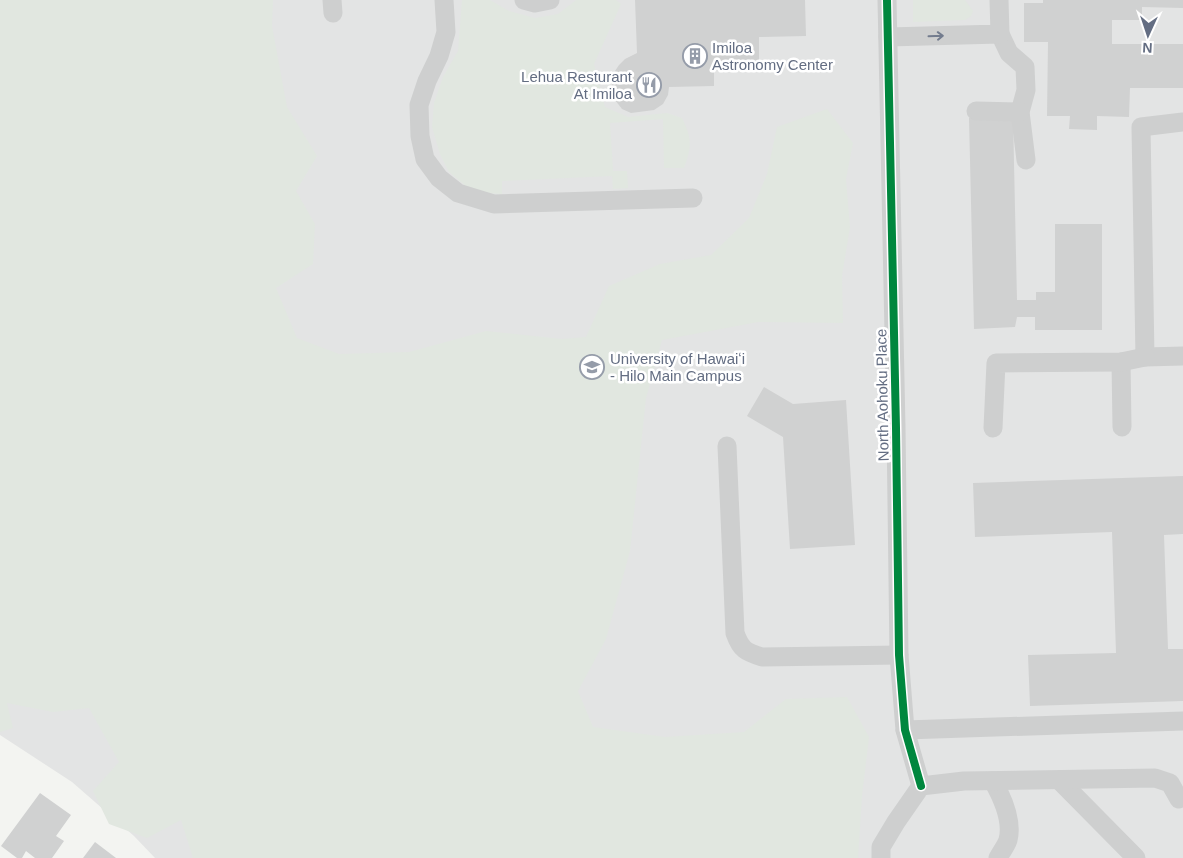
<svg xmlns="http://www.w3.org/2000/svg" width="1183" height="858" viewBox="0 0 1183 858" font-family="Arial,sans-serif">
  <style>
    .built { fill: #e3e4e4 }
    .green { fill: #e1e7e0 }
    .building { fill: #d0d1d1 }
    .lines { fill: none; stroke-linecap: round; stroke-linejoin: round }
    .minor { stroke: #cecfcf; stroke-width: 19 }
    .cycleway-casing { stroke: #fff; stroke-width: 11 }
    .cycleway { stroke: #00873e; stroke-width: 8 }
    .oneway { stroke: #737c8e }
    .labels { text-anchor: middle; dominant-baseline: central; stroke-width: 5; stroke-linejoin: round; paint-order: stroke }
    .poi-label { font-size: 15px; fill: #636d82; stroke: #fff; text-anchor: start }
    .street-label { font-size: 15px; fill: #636d82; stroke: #fff }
  </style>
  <rect width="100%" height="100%" fill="#f3f4f1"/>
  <!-- built -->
  <polygon class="built" points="0,0 1183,0 1183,858 155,858 134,836 72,782 0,735"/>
  <!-- green -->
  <g class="green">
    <polygon points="0,0 273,0 272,26 287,107 317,156 296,191 315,224 313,264 276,288 297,338 339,354 409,352 486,331 562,339 586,337 609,286 660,264 711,255 749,218 767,174 777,127 827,109 853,143 846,179 850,227 842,276 843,323 758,322 662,340 646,398 630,551 606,639 578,691 593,727 665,737 744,732 786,699 847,697 869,737 862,796 858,858 193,858 181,820 147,838 109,824 93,791 119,762 89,708 53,712 7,703 13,728 0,732"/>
    <path d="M462 0H490L509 11 535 18 558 14 576 0H616L621 4 594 64 605 107 628 117 667 113 682 118C692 138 692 147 684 168H664L663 119 610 123 613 171H627L628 188 613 189 612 176 502 181V194L485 193 467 187 449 172 440 154 432 127 434 103 443 77 458 51Z"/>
    <polygon points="913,0 965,0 973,11 971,16 965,20 913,22"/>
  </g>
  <!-- building -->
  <g class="building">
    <polygon points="635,0 805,0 806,36 759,37 759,66 714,66 714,86 669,87 668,95 663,104 654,110 631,113 622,109 615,100 612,87 613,74 619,65 625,59 637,53"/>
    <polygon points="1043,0 1183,0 1183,8 1142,7 1142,20 1112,20 1112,44 1183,44 1183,88 1130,88 1129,117 1097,116 1097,130 1069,129 1070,116 1047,116 1048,42 1024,42 1024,3 1043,3"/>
    <polygon points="1013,117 1017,300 1036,300 1036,292 1055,292 1055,224 1102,224 1102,330 1035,330 1035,317 1017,317 1015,327 974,329 969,118"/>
    <polygon points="764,387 793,404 846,400 855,545 790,549 783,437 747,416"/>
    <polygon points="1183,476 1183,534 1164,535 1168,649 1183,649 1183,701 1030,706 1028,655 1116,653 1112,532 975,537 973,483"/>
    <polygon points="40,793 71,815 56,836 64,841 52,858 35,858 26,851 22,858 17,858 1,846"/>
    <polygon points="95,842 116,858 83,858"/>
  </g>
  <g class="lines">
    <!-- minor -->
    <g class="minor">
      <polyline points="332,0 333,13"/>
      <polyline points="444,0 446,32 439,56 427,81 419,105 420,136 425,159 439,178 458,193 494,204 693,198"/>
      <polyline points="524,0 535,3 550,0"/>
      <polyline points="887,0 896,428 899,655 905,730 921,786"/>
      <polyline points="1000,34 1009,53 1025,67 1026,90 1020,112 1026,160"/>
      <polyline points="888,37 1000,34 999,0"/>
      <polyline points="976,111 1020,112"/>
      <polyline points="1183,122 1141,127 1145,357 1183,356"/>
      <polyline points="1121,362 1122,427"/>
      <polyline points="993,428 996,363 1121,362 1145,357"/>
      <path d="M727 446 735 633C741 650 746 652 762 657L899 655"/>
      <polyline points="905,730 1183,721"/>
      <polyline points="1059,780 1136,858"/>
      <path d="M993 781C1002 797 1013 821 1008 840 1006 846 1001 852 998 858"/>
      <polyline points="881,858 881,847 896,822 921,786 964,781 1155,778 1170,783 1179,799"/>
    </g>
    <defs>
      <polyline id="cycleway" points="887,0 896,428 899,655 905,730 921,786"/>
    </defs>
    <!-- cycleway casing -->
    <use href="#cycleway" class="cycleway-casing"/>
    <!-- cycleway -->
    <use href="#cycleway" class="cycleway"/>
  </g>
  <!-- one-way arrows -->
  <defs><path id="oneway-shaft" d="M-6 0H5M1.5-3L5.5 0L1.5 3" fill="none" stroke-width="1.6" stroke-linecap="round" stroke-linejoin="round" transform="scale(1.25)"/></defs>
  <use class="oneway" href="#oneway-shaft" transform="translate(936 36) rotate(-2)"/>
  <!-- icons -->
  <defs>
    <symbol id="building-ring" viewBox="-11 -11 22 22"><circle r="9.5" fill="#fff" stroke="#959ca9" stroke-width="1.5"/><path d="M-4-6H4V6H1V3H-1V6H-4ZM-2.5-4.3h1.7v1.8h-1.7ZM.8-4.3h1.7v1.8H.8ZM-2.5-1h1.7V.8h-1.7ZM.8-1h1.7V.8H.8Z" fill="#959ca9"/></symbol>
    <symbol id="restaurant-ring" viewBox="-11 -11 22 22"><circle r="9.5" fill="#fff" stroke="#959ca9" stroke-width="1.5"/><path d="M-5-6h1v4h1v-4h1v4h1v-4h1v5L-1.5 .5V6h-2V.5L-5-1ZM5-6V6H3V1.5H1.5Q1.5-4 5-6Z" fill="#959ca9"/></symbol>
    <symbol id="university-ring" viewBox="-11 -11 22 22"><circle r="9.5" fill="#fff" stroke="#959ca9" stroke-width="1.5"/><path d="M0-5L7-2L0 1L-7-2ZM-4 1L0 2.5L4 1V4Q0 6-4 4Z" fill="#959ca9"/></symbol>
  </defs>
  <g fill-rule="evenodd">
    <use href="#building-ring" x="681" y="42" width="28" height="28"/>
    <use href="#restaurant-ring" x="635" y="71" width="28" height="28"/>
    <use href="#university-ring" x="578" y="353" width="28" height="28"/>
  </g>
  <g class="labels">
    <!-- poi labels -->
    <g class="poi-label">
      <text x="712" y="47">Imiloa<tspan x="712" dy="17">Astronomy Center</tspan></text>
      <text x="632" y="76" text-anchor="end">Lehua Resturant<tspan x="632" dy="17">At Imiloa</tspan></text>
      <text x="610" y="358">University of Hawaiʻi<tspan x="610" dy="17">- Hilo Main Campus</tspan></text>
    </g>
    <!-- street labels -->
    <g class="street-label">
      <text transform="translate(882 395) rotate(-91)">North Aohoku Place</text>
    </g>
  </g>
  <!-- north arrow -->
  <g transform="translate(1148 35) rotate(183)" stroke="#ffffff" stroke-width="4" paint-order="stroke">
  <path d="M0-4L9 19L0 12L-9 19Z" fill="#636d82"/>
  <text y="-8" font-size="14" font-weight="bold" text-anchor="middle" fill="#636d82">N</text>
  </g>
</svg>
